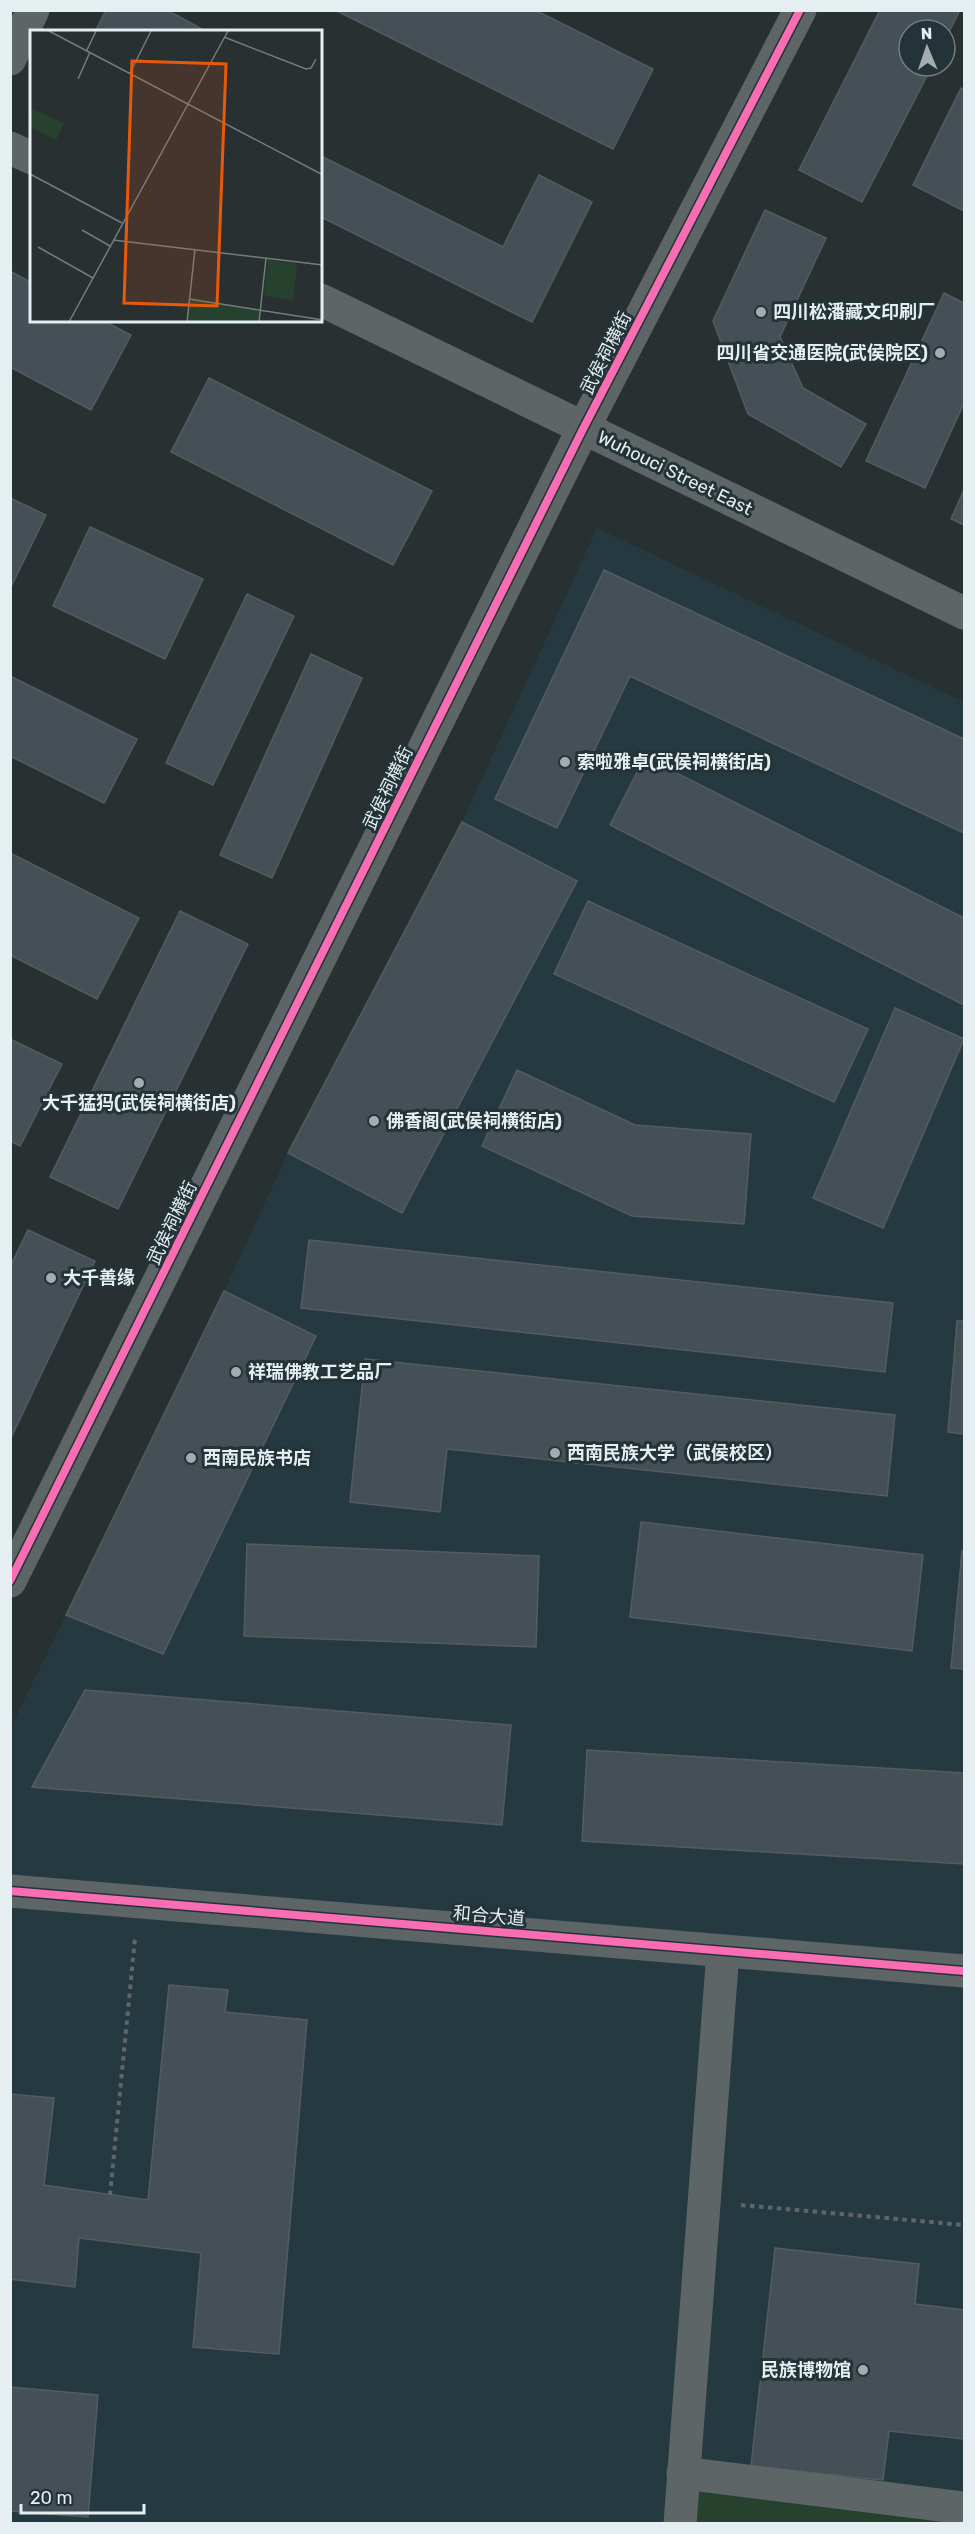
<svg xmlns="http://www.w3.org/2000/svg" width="975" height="2534" viewBox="0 0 975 2534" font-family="Rubik,'Noto Sans SC',sans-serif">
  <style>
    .built { fill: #253a40 }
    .green { fill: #26422f }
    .building { fill: #444f56; stroke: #565b5f; stroke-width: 1.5 }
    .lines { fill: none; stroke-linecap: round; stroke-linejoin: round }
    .path { stroke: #606668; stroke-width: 4; stroke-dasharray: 4.5 4.5; stroke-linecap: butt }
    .minor { stroke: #5e6567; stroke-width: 33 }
    .cycleway-casing { stroke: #233337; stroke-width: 11 }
    .cycleway { stroke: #f96db3; stroke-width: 8 }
    .poi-dot { fill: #a3acae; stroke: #233337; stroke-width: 2 }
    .labels { text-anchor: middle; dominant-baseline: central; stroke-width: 6; stroke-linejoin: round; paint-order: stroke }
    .poi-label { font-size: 18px; font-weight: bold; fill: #e5eef1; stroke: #233337; text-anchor: start }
    .street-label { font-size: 18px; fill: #e5eef1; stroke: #233337 }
    .inset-road { fill: none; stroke: #747c7e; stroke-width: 1.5 }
    .view { fill: #e8590c; fill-opacity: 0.15; stroke: #e8590c; stroke-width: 3 }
    .inset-edge { fill: none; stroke: #e5eef1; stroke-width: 3 }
  </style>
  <rect width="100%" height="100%" fill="#283032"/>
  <!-- built -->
  <polygon class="built" points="597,528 964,702 964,2523 11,2523 10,1729 224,1291 288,1153 462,822"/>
  <!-- green -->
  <polygon class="green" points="683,2473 964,2523 679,2524"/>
  <!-- building -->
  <g class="building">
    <polygon points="106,10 167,10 207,32 95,32"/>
    <polygon points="335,10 535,10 653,69 613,149"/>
    <polygon points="880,10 960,10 945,40 945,30 909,30 909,66 932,66 862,202 799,170"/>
    <polygon points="961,88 964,90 964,211 913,185"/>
    <polygon points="321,156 503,247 539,175 592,202 532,322 321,217"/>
    <polygon points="765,210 826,238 780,337 803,388 866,424 841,467 748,414 713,321"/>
    <polygon points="10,271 32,283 32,321 104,321 131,335 91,410 10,367"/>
    <polygon points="944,293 964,303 964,403 925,488 866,461"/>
    <polygon points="209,378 432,491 393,565 171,452"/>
    <polygon points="964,490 964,525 951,519"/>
    <polygon points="10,498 46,515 11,587 10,586"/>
    <polygon points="90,527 203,579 165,659 53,606"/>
    <polygon points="604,570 964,739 964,833 630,676 557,828 495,799"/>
    <polygon points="247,594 294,616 213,785 166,763"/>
    <polygon points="311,654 362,678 272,878 220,855"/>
    <polygon points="10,676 137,739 104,803 10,756"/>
    <polygon points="645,757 964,918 964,1005 610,825"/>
    <polygon points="462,822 577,881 402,1213 288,1153"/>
    <polygon points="10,853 139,918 97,999 10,955"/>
    <polygon points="588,901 868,1029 834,1102 554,974"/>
    <polygon points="180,911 248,944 118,1209 50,1177"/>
    <polygon points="895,1008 964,1039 883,1228 813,1198"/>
    <polygon points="10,1039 62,1064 20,1146 10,1141"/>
    <polygon points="517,1070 635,1125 751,1134 744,1224 632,1216 482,1146"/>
    <polygon points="28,1230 95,1261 10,1440 10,1267"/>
    <polygon points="309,1240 893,1303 885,1372 301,1308"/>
    <polygon points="224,1291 316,1336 163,1654 66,1615"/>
    <polygon points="957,1321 964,1321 964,1434 948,1432"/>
    <polygon points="365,1359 895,1415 887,1496 447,1449 440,1512 350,1502"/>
    <polygon points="641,1522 923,1555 912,1651 630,1617"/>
    <polygon points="247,1544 539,1556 536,1647 244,1636"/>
    <polygon points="962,1551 964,1552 964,1669 951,1668"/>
    <polygon points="85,1690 511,1725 502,1825 32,1787"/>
    <polygon points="587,1750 964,1773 964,1864 582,1841"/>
    <polygon points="169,1985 228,1990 225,2012 307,2020 279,2354 193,2347 201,2253 79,2238 75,2287 10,2279 10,2094 54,2098 44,2185 148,2200"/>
    <polygon points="775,2248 919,2264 915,2304 964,2310 964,2439 889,2431 883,2480 751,2466"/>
    <polygon points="10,2387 98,2395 88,2517 10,2511"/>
  </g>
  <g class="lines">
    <!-- path -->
    <g class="path">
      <polyline points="110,2195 135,1938"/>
      <polyline points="741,2205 964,2225"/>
    </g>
    <!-- minor -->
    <g class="minor">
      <polyline points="10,59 33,10"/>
      <polyline points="10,148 32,158"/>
      <polyline points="321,300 964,613"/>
      <polyline points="10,1581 583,429 800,10"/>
      <polyline points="10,1891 964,1971"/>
      <polyline points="683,2473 964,2508"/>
      <polyline points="680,2524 723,1951"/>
    </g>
    <defs>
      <g id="cycleway">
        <polyline points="10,1581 583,429 800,10"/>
        <polyline points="10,1891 964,1971"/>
      </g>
    </defs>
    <!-- cycleway casing -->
    <use href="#cycleway" class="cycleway-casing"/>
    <!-- cycleway -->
    <use href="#cycleway" class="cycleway"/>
  </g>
  <!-- markers -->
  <g class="poi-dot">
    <circle cx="761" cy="312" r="6"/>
    <circle cx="940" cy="353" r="6"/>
    <circle cx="565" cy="762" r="6"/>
    <circle cx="139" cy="1083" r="6"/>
    <circle cx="374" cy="1121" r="6"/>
    <circle cx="51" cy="1278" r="6"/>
    <circle cx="236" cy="1372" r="6"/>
    <circle cx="555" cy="1453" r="6"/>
    <circle cx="191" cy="1458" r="6"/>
    <circle cx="863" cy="2370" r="6"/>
  </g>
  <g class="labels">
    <!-- poi labels -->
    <g class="poi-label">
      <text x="773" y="312">四川松潘藏文印刷厂</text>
      <text x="928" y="353" text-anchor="end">四川省交通医院(武侯院区)</text>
      <text x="577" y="762">索啦雅卓(武侯祠横街店)</text>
      <text x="139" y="1103" text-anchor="middle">大千猛犸(武侯祠横街店)</text>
      <text x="386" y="1121">佛香阁(武侯祠横街店)</text>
      <text x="63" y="1278">大千善缘</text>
      <text x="248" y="1372">祥瑞佛教工艺品厂</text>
      <text x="567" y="1453">西南民族大学（武侯校区）</text>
      <text x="203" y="1458">西南民族书店</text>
      <text x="851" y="2370" text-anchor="end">民族博物馆</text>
    </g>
    <!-- street labels -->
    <g class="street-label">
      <text transform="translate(606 353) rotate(-63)">武侯祠横街</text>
      <text transform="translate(675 473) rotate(26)">Wuhouci Street East</text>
      <text transform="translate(388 788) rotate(-64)">武侯祠横街</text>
      <text transform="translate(172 1223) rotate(-64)">武侯祠横街</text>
      <text transform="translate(489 1916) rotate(5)">和合大道</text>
    </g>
  </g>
  <!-- overview -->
  <g transform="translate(30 30)">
    <rect width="292" height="292" fill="#283032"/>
    <path d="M0 78 34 93 26 110 0 97ZM238 230 267 234 263 270 234 266ZM159 269 230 281 229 292H157Z" fill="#26422f"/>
    <path class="inset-road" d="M19 1 293 145M194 7 276 39 281 38 286 29M57 20 66 1M100 43 121 1M48 49 60 22M0 144 92 193M52 200 80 216M83 210 293 235M8 217 63 248M159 269 293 290M39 292 198 1M157 292 165 219M229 292 236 228"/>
    <path class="view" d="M102 31 196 34 187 276 94 273Z"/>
    <rect width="292" height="292" class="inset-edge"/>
  </g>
  <!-- border -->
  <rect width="975" height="2534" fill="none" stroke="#e5eef1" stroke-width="24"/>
  <!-- north arrow -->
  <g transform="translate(927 48) rotate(358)"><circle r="28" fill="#233337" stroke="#717e81" stroke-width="1.5"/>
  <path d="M0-4.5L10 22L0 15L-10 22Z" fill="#a3acae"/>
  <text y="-9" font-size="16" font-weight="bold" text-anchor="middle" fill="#e5eef1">N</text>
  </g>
  <!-- scale -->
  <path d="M21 2504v9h123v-9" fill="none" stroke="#e5eef1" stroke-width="3"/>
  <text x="30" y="2504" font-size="18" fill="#e5eef1" stroke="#233337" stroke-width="4.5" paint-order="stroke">20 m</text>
</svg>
